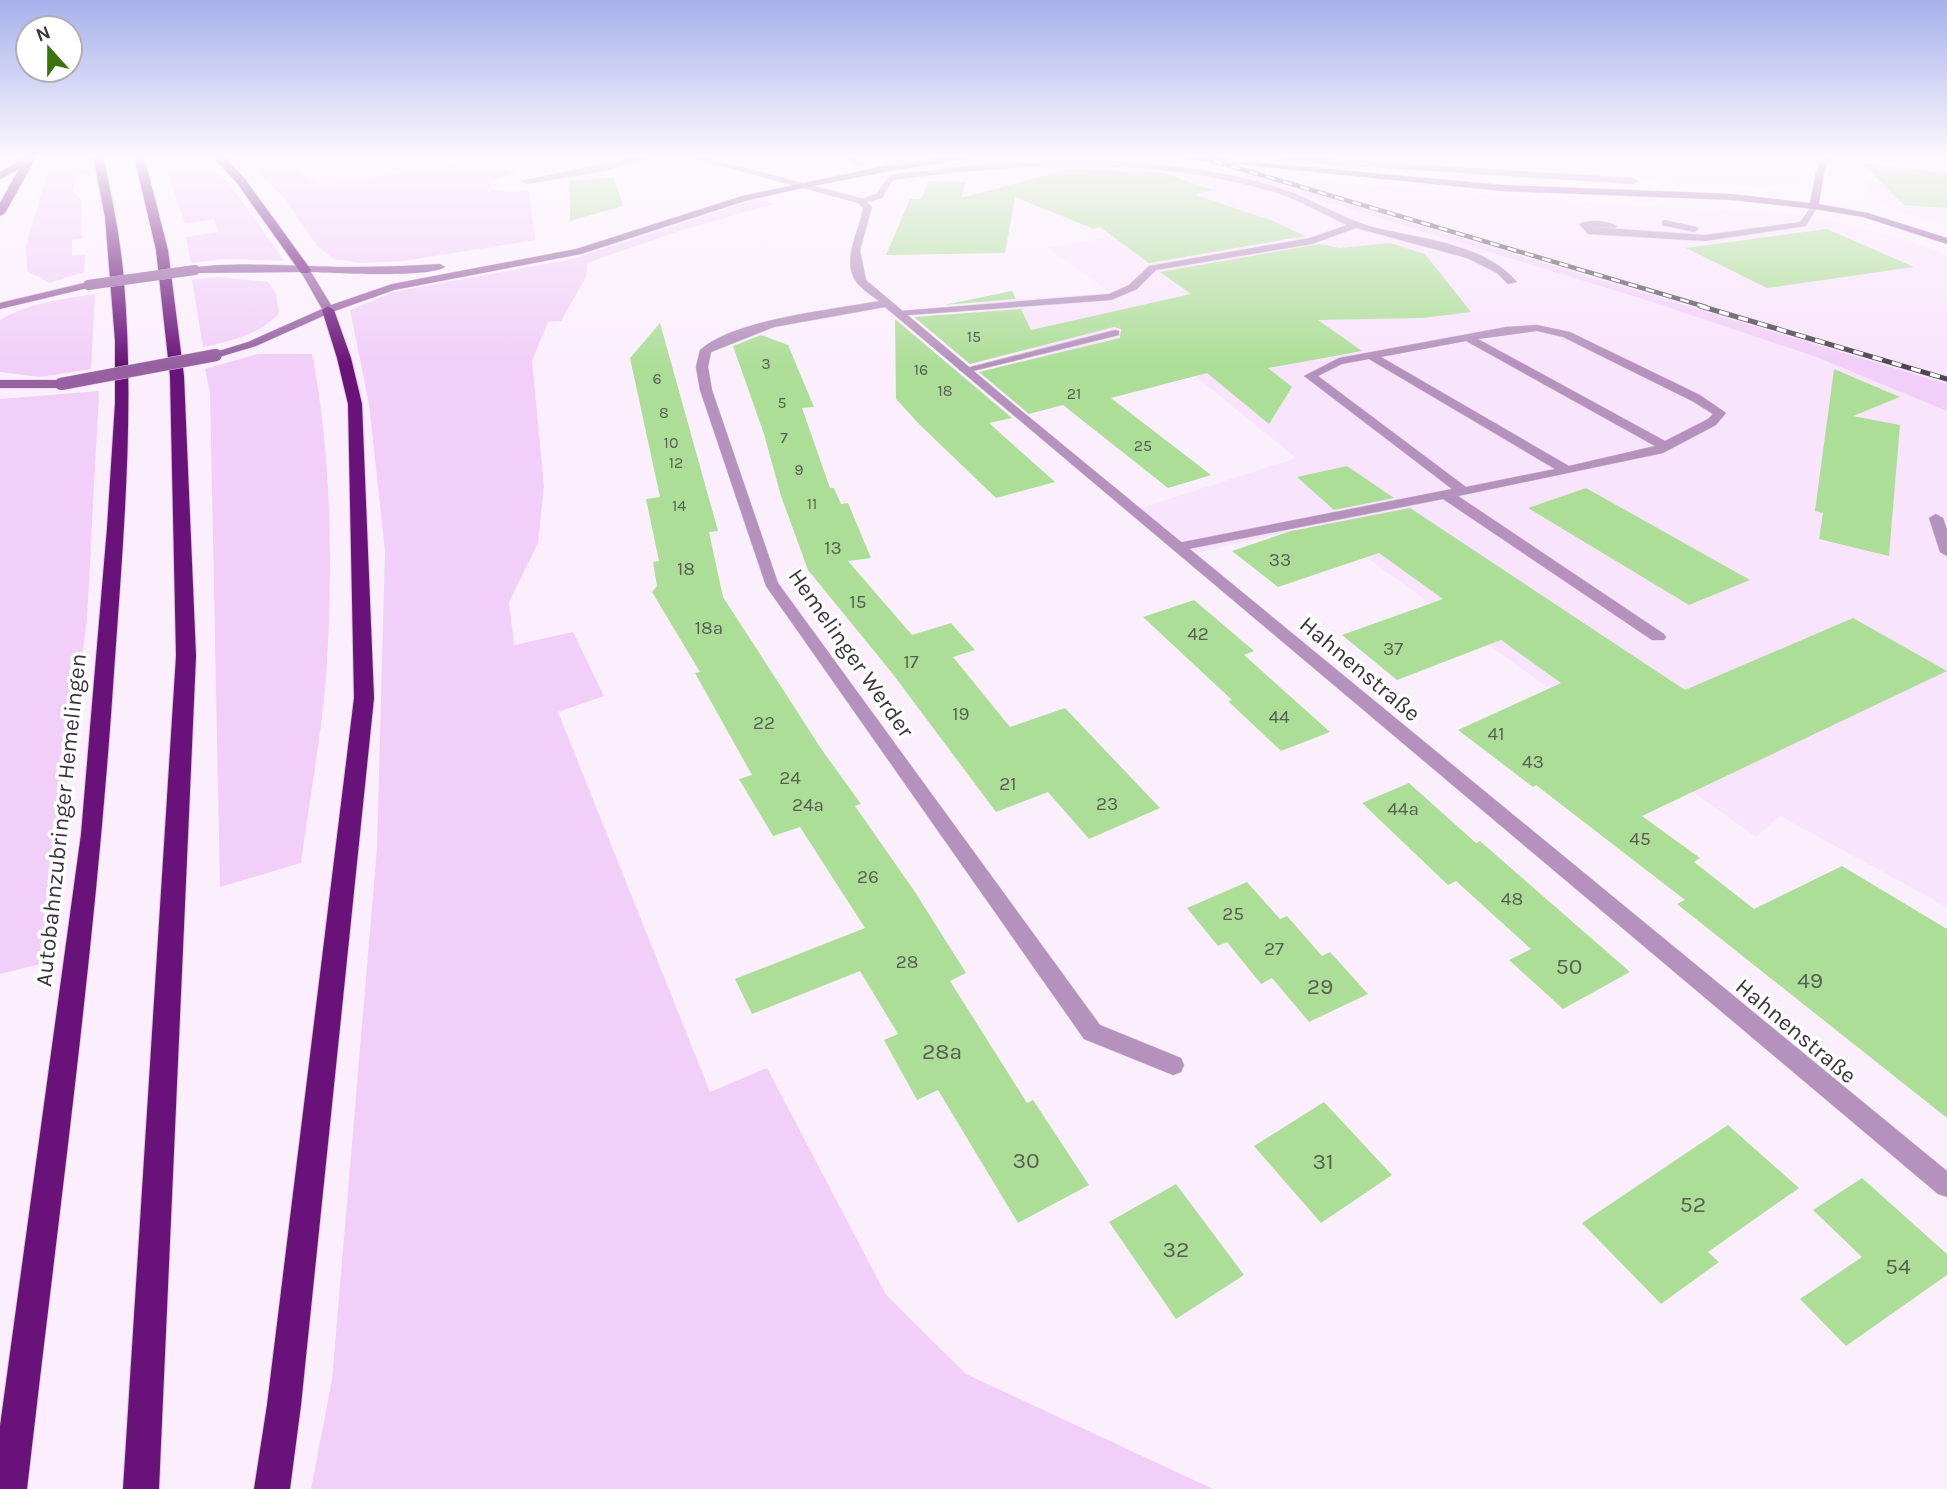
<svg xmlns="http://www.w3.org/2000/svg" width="1947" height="1489" viewBox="0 0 1947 1489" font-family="Karla,sans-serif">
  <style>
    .built { fill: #f9e4fd }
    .green { fill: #f1cff8 }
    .building { fill: #adde97 }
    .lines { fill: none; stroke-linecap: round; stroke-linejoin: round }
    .lane-casing { stroke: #d8cdda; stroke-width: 1 }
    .street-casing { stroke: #d8cdda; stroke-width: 1 }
    .secondary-casing { stroke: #d8cdda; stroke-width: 1 }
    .highway-casing { stroke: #d8cdda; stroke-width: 2 }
    .lane { fill: #b591bd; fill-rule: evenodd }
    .street { fill: #b591bd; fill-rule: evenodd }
    .secondary { fill: #9660a1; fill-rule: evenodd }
    .highway { fill: #691279; fill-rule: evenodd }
    .rail-far1-casing { stroke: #4e4750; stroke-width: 4.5 }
    .rail-casing { stroke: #4e4750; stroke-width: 5 }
    .rail-far1 { stroke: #fff; stroke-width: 2.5; stroke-dasharray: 9; stroke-linecap: butt }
    .rail { stroke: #fff; stroke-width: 3.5; stroke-dasharray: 10; stroke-linecap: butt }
    .secondary-bridge-far1-casing { stroke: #d8cdda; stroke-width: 10; stroke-linecap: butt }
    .secondary-bridge-casing { stroke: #d8cdda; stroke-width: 13; stroke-linecap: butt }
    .secondary-bridge-far1 { stroke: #9660a1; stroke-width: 10 }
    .secondary-bridge { stroke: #9660a1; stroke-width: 12 }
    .labels { text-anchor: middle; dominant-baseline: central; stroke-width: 7; stroke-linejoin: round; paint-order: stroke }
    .far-number-label { font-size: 16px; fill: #585e54 }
    .number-label { font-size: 19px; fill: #585e54 }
    .street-label { font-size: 23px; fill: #3b343d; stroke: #fff }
    .near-number-label { font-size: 23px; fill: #585e54 }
  </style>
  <rect width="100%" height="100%" fill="#fbeffd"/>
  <!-- built -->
  <g class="built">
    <polygon points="279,156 501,156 531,170 516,173 483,159 319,186"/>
    <polygon points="1596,156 1807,156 1801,183 1763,187 1679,183 1613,176"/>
    <polygon points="1929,156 1947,156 1947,227 1876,202 1860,181 1936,185"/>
    <polygon points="1022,159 1114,160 1233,173 1652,302 1816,357 1947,411 1947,907 1780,816 1756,837 1320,524 1189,555 1135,510 1296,458 1173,358 1077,380 991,318 977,302 1111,293 1048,248 1179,224 1038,169 1000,170 979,162"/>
    <polygon points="1254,176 1637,206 1789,213 1830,220 1906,240 1947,254 1947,384"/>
  </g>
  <!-- green -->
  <g class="green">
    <polygon points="40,156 84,156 89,175 80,172 72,191 81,199 82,239 72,240 72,256 85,255 84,272 50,283 27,271 26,246 49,167 34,168"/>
    <polygon points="162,156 202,156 232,187 284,261 224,259 191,263 186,237 219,232 214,219 185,224"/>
    <polygon points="241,156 279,156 320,186 483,159 516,173 489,182 492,189 510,192 529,191 535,240 404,261 361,263 334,259 317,246 285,199"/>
    <polygon points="1233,173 1254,176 1947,384 1947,411 1816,357 1652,302"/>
    <polygon points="755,199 774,204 679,231 587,263 587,275 561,321 548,322 532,361 544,486 538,543 509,602 514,645 573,632 604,696 558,712 710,1092 767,1068 886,1295 966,1374 1213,1489 311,1489 332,1380 377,848 385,550 369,404 350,310 393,292 573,259"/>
    <path d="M217 277 268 282 276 294 279 313C260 335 231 341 203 347L192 280Z"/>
    <path d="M95 294 91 369 40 377 0 372V320C29 303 62 299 95 294Z"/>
    <path d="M258 354H312C332 455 333 575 326 678 321 739 309 801 301 863L220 887 210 392 205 369Z"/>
    <polygon points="99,391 87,618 44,963 0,974 0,399"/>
  </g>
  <!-- building -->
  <g class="building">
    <polygon points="1862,163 1947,173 1947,208 1904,205"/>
    <polygon points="1069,169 1164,173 1212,190 1196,195 1273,221 1305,236 1149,263 1100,227 1094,229 1015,197 1005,253 886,255 910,199 921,199 929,181 966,182 961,198"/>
    <polygon points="614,177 623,206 570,221 570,181"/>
    <polygon points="1827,229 1914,267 1767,288 1686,248"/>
    <polygon points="1390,243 1425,254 1471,312 1422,318 1318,320 1362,351 1268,368 1292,387 1269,424 1207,373 1111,398 1211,475 1168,488 1063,405 1029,414 979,372 1120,338 1121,329 1114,327 970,364 914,317 1021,309 1031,330 1191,294 1160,272 1320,244 1340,248"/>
    <polygon points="1012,291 1016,299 944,305"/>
    <polygon points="895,319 1012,418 989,423 1055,482 996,498 920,425 896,399"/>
    <polygon points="660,323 718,531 709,532 723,597 822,750 861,804 855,806 915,892 966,973 950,981 1027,1103 1033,1100 1089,1185 1018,1223 938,1090 917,1100 884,1040 898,1034 860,971 752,1014 735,979 865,928 800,827 773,836 739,779 752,775 695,673 700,672 652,592 657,586 653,562 659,561 646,499 660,497 630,358"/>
    <polygon points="761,335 788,345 814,407 802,408 830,488 834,488 841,504 848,503 871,558 848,561 912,635 951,623 975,650 953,657 1010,727 1065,708 1160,808 1089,839 1048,792 996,812 892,673 808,570 781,496 764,434 733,346"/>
    <polygon points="1834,369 1900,397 1853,416 1900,425 1889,556 1819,539 1823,513 1815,511"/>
    <polygon points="1347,466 1394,498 1334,510 1297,477"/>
    <polygon points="1586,488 1750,580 1689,605 1528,508"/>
    <polygon points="1410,508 1685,690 1853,618 1947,671 1642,816 1700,858 1694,862 1754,909 1842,866 1947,929 1947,1118 1677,904 1685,900 1536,785 1533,787 1458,730 1561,683 1501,640 1397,680 1342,635 1443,599 1379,553 1278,587 1232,551 1291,531"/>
    <polygon points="1194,600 1254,651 1244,655 1330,732 1281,751 1228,701 1232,700 1143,617"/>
    <polygon points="1409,783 1476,843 1480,841 1630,972 1563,1009 1509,960 1531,949 1456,881 1448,885 1362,803"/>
    <polygon points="1247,882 1280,919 1287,916 1322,956 1330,952 1368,994 1309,1022 1272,978 1261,984 1227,942 1218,946 1187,908"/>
    <polygon points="1324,1102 1392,1175 1321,1223 1254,1146"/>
    <polygon points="1728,1125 1799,1188 1708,1252 1719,1262 1661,1304 1582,1223"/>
    <polygon points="1862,1178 1947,1254 1947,1275 1846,1346 1800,1299 1862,1257 1813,1210"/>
    <polygon points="1176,1184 1244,1275 1176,1319 1109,1222"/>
  </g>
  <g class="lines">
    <defs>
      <g id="lane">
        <path d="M1084 160C1152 163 1221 168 1285 190 1314 200 1340 217 1369 226 1417 239 1483 242 1517 282L1508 284 1497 273 1467 258 1356 228 1312 244 1156 270 1137 289 1111 300 896 316V312L900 311 1109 294 1129 285 1149 266 1310 238 1347 225C1322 214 1300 200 1274 192 1149 155 1020 163 893 180L882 198 861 204 857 201 876 194 890 175 987 164Z"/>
        <path d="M1814 203 1818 206 1806 226 1705 241 1588 234 1579 224C1588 219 1608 221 1617 226L1615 228 1591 227 1705 235 1800 222Z"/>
        <polygon points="1665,220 1697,227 1699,229 1694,232 1662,225 1662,221"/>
        <path d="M1537 325 1570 332 1700 395 1726 413 1716 425 1663 453 1458 496 1664 634 1666 637 1664 640H1652L1443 499 1178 551 1171 547 1178 543 1452 489 1304 376 1339 358 1506 327ZM1537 331 1563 337 1692 401 1713 414 1708 419 1665 441 1478 339ZM1466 341 1655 446 1569 466 1381 357ZM1369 359 1555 469 1466 487 1318 376 1342 364Z"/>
        <polygon points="1115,330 1119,331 1119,335 965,373 959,370"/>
        <polygon points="1936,514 1943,518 1947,530 1947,556 1940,552 1929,518"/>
      </g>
      <g id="street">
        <polygon points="640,156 655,156 605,171 526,184 522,181"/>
        <path d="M685 156H700L864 199 872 207 860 250 866 280 1001 394 1947 1171V1197L1938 1194 885 307 774 327 711 352 708 367 712 390 778 583 1100 1025 1181 1058 1184 1065 1181 1072 1173 1075 1084 1039 766 586 700 390 696 367 700 350C735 319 832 310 879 301 872 296 863 290 857 283 840 260 860 231 863 208L858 203Z"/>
        <polygon points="842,156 854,156 866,163 859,165"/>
        <polygon points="1275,156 1634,178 1638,181 1634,184 1292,162"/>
      </g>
      <g id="secondary">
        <path d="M959 156H984L884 172 798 189 745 201 581 254 394 290 332 312 256 346 216 358 212 357V353L248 342 322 309 301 272 195 273 190 270C204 260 322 267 347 267 378 267 409 266 440 264L445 267C427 278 337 273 311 272L331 305 392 284 576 249 742 196 884 166Z"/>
        <polygon points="1156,156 1190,156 1502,185 1732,194 1810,203 1816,172 1823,156 1831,156 1824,172 1819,204 1868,213 1947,238 1947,244 1863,217 1814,209 1732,200 1502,191"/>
        <polygon points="88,282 92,283 92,287 0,309 0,303"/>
        <polygon points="0,380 61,380 67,384 61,388 0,388"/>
      </g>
      <g id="highway">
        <polygon points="27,156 37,156 5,213 0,216 0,203 19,169 0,179 0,172"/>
        <path d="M93 156H103C112 198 121 240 124 282 135 413 123 542 114 672 96 946 58 1217 27 1489H0V1426L81 834 107 528 115 403V341L105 217Z"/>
        <polygon points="134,156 144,156 168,250 184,376 196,656 159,1489 123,1489 176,656 170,376 156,250"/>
        <polygon points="212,156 223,156 245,179 311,270 309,273 301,273 237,183"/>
        <polygon points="328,306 334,310 351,358 362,404 374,698 301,1405 290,1489 254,1489 267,1405 354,698 348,404 337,358 322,310"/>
      </g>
    </defs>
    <!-- lane casing -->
    <use href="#lane" class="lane-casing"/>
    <!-- street casing -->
    <use href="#street" class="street-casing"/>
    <!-- secondary casing -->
    <use href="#secondary" class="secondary-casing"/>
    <!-- highway casing -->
    <use href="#highway" class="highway-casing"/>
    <!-- lane -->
    <use href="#lane" class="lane"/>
    <!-- street -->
    <use href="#street" class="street"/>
    <!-- secondary -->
    <use href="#secondary" class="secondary"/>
    <!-- highway -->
    <use href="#highway" class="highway"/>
    <defs>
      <polyline id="rail-far1" points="1197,156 1706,307"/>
      <polyline id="rail" points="1700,306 1947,379"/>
    </defs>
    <!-- rail-far1 casing -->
    <use href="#rail-far1" class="rail-far1-casing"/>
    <!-- rail casing -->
    <use href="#rail" class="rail-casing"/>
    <!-- rail-far1 -->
    <use href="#rail-far1" class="rail-far1"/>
    <!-- rail -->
    <use href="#rail" class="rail"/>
    <defs>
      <polyline id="secondary-bridge-far1" points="88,285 195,270"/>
      <polyline id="secondary-bridge" points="61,384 216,355"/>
    </defs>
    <!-- secondary-bridge-far1 casing -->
    <use href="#secondary-bridge-far1" class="secondary-bridge-far1-casing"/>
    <!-- secondary-bridge casing -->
    <use href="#secondary-bridge" class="secondary-bridge-casing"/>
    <!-- secondary-bridge-far1 -->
    <use href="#secondary-bridge-far1" class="secondary-bridge-far1"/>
    <!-- secondary-bridge -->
    <use href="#secondary-bridge" class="secondary-bridge"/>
  </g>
  <!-- sky -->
  <linearGradient id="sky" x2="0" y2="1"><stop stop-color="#a6b1eb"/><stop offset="0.43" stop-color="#fdf8fe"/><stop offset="1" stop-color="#fdf8fe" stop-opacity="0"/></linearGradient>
  <rect width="1947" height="365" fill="url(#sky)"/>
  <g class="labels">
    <!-- far-number labels -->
    <g class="far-number-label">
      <text x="974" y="336">15</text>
      <text x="766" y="363">3</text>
      <text x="921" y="369">16</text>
      <text x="657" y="378">6</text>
      <text x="945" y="390">18</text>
      <text x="1074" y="393">21</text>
      <text x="782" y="402">5</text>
      <text x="664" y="412">8</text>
      <text x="784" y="437">7</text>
      <text x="671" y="442">10</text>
      <text x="1143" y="445">25</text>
      <text x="676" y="462">12</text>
      <text x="799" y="469">9</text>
      <text x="812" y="503">11</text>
      <text x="679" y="505">14</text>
    </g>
    <!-- number labels -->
    <g class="number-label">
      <text x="833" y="548">13</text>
      <text x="1280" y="560">33</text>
      <text x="686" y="569">18</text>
      <text x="858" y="602">15</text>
      <text x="709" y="628">18a</text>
      <text x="1198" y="634">42</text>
      <text x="1393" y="649">37</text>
      <text x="911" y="662">17</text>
      <text x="961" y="714">19</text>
      <text x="1279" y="717">44</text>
      <text x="764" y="723">22</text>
      <text x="1496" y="734">41</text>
      <text x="1533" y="762">43</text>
      <text x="790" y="778">24</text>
      <text x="1008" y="784">21</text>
      <text x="1107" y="804">23</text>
      <text x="808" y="805">24a</text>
      <text x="1403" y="809">44a</text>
      <text x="1640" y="839">45</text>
      <text x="868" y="877">26</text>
      <text x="1512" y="899">48</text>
      <text x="1233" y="914">25</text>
      <text x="1274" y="949">27</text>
      <text x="907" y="962">28</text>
    </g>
    <!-- street labels -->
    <g class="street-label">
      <text transform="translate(851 653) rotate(55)">Hemelinger Werder</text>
      <text transform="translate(1360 669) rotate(40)">Hahnenstraße</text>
      <text transform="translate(61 820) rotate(-84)">Autobahnzubringer Hemelingen</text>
      <text transform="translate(1796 1031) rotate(40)">Hahnenstraße</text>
    </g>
    <!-- near-number labels -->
    <g class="near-number-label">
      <text x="1569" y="966">50</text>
      <text x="1810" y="980">49</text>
      <text x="1320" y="986">29</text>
      <text x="942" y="1051">28a</text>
      <text x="1026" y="1160">30</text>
      <text x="1323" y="1161">31</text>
      <text x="1693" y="1204">52</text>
      <text x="1176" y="1249">32</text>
      <text x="1898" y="1266">54</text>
    </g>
  </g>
  <!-- north arrow -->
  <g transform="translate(49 49) rotate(339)"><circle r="33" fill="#ffffff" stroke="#b1aeb1" stroke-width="2"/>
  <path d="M0-5L12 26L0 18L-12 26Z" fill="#39750d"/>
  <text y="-10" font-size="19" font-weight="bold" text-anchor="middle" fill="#3b343d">N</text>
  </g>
</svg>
